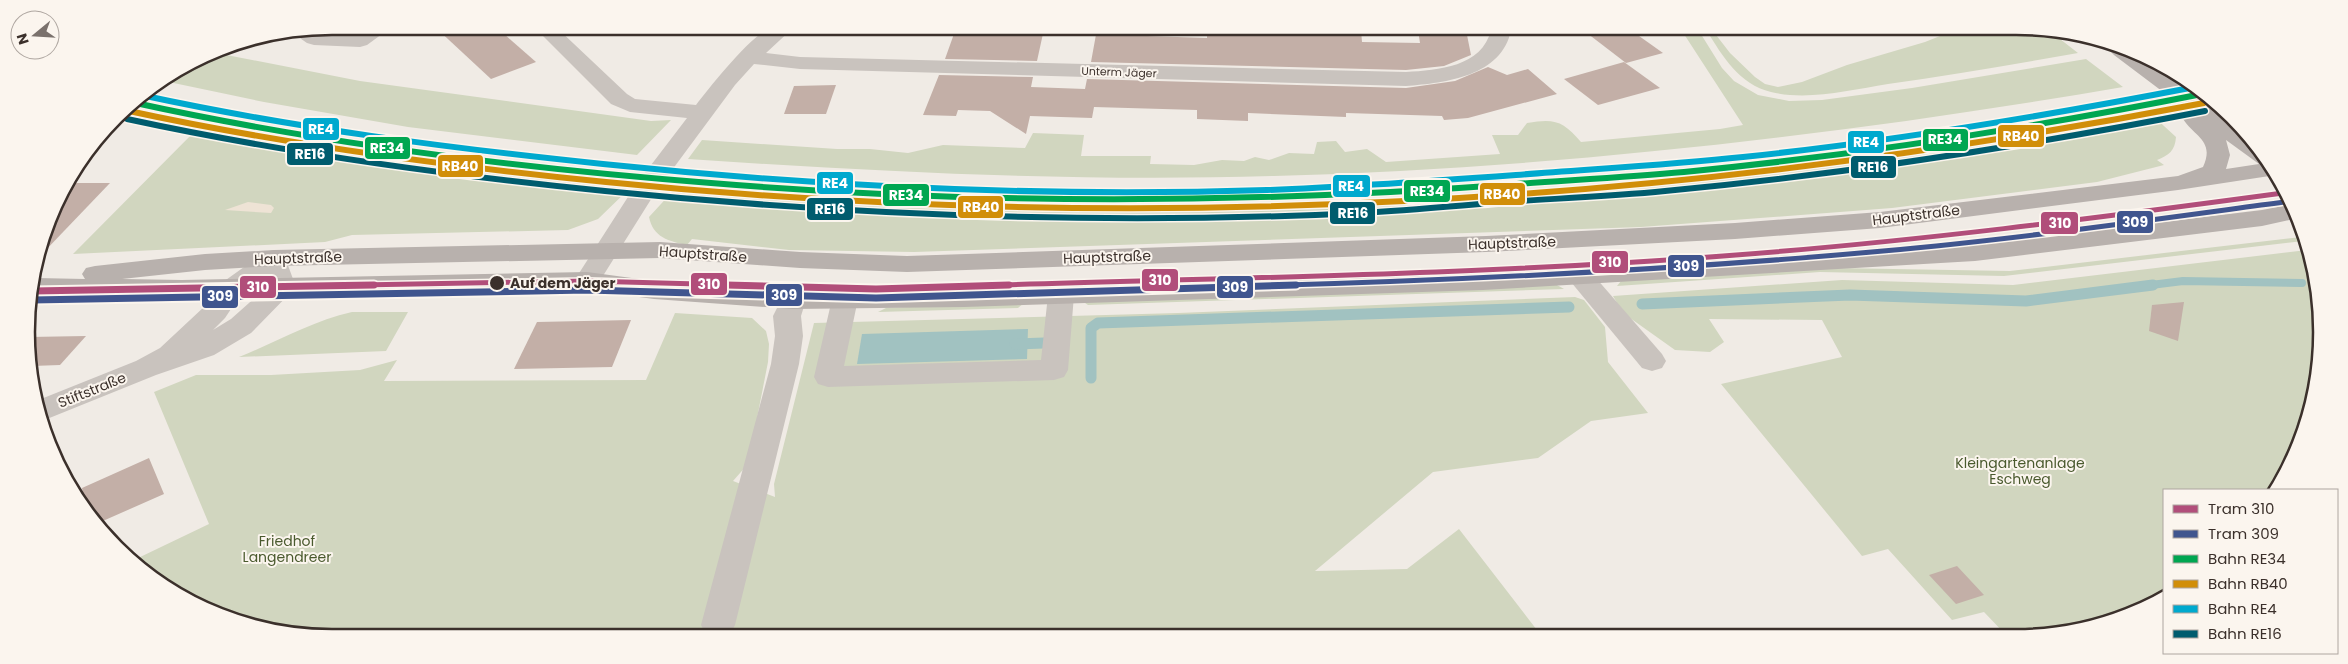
<svg xmlns="http://www.w3.org/2000/svg" width="2348" height="664" viewBox="0 0 2348 664" font-family="Poppins,sans-serif">
  <style>
    .green { fill: #d1d6bf }
    .plaza { fill: #eee3d5 }
    .water { fill: #a1c2c1 }
    .lines { fill: none; stroke-linecap: round; stroke-linejoin: round }
    .stream-far1 { stroke: #a1c2c1; stroke-width: 8 }
    .stream { stroke: #a1c2c1; stroke-width: 11 }
    .building { fill: #c3afa7 }
    .minor { fill: #c9c3be; fill-rule: evenodd }
    .major { fill: #b8b1ad; fill-rule: evenodd }
    .rail-1-casing { stroke: #fbf5ee; stroke-width: 9 }
    .rail-2-casing { stroke: #fbf5ee; stroke-width: 9 }
    .rail-3-casing { stroke: #fbf5ee; stroke-width: 9 }
    .rail-4-casing { stroke: #fbf5ee; stroke-width: 9 }
    .rail-1 { stroke: #00a651; stroke-width: 6 }
    .rail-2 { stroke: #d18e09; stroke-width: 6 }
    .rail-3 { stroke: #00a9ce; stroke-width: 6 }
    .rail-4 { stroke: #005c6e; stroke-width: 6 }
    .tram-1-far1-casing { stroke: #fbf5ee; stroke-width: 8 }
    .tram-1-casing { stroke: #fbf5ee; stroke-width: 11 }
    .tram-2-far1-casing { stroke: #fbf5ee; stroke-width: 8 }
    .tram-2-casing { stroke: #fbf5ee; stroke-width: 11 }
    .tram-1-far1 { stroke: #b14e7a; stroke-width: 5 }
    .tram-1 { stroke: #b14e7a; stroke-width: 7 }
    .tram-2-far1 { stroke: #40558e; stroke-width: 5 }
    .tram-2 { stroke: #40558e; stroke-width: 7 }
    .stop-dot { fill: #3b302b; stroke: #fbf5ee; stroke-width: 2 }
    .labels { text-anchor: middle; dominant-baseline: central; stroke-width: 4; stroke-linejoin: round; paint-order: stroke }
    .far-street-label { font-size: 11px; fill: #3b302b; stroke: #fbf5ee }
    .street-label { font-size: 14px; fill: #3b302b; stroke: #fbf5ee }
    .stop-label { font-size: 14px; font-weight: bold; fill: #3b302b; stroke: #fbf5ee; text-anchor: start }
    .park-label { font-size: 14px; fill: #4a5a2e; stroke: #fbf5ee }
    .rim { fill: none; stroke: #3b302b; stroke-width: 2.5 }
    .line-badge { stroke: #fbf5ee; stroke-width: 2 }
    .badge-label { font-size: 14px; text-anchor: middle; font-weight: bold; fill: #fff }
  </style>
  <rect width="100%" height="100%" fill="#f0ebe5"/>
  <!-- green -->
  <g class="green">
    <path d="M1682 31H1699L1722 68 1734 81 1758 95 1789 101 1822 100 1912 88 2086 59 2123 87C1842 135 1559 168 1274 176 1078 182 883 172 688 159L702 140 837 149H870L908 153 943 145 1025 148 1033 133 1084 135 1081 156H1151L1150 164 1194 165 1222 160 1244 161 1255 157 1269 160 1289 153 1314 154 1317 142 1336 141 1345 152 1367 149 1386 162 1500 154 1492 135H1518L1527 123C1555 118 1563 121 1581 142L1720 129 1743 125Z"/>
    <path d="M1707 31H1713L1730 53 1755 77 1765 84 1778 87 1802 82 1847 65 1925 42 1950 32H2051L2078 53C2015 64 1951 75 1888 84 1850 90 1808 101 1771 92 1739 84 1723 57 1707 31Z"/>
    <polygon points="211,52 360,81 651,121 671,120 637,155 408,127 264,102 164,81"/>
    <path d="M2152 115 2176 137C2175 151 2169 155 2157 160L2164 165 2097 182 1892 208 1641 227 914 252 789 250 692 239 687 245C668 241 653 237 649 217L672 192 843 205 1116 212 1337 208 1578 193 1799 170 1992 144Z"/>
    <polygon points="197,129 389,161 629,189 598,219 568,230 352,235 325,242 73,254"/>
    <polygon points="2301,237 2303,241 2004,276 1820,272 1617,286 1621,281 1835,268 2010,271"/>
    <polygon points="2307,250 2316,272 2316,391 2290,467 2274,490 2164,490 2164,597 2151,606 2056,635 2006,635 1984,612 1952,620 1888,549 1862,556 1721,384 1842,357 1822,320 1709,319 1724,342 1710,352 1675,350 1623,313 1613,296 1842,280 2013,285"/>
    <polygon points="1557,285 1564,289 1088,305 1082,301"/>
    <polygon points="1575,297 1584,300 1605,327 1608,362 1648,413 1591,421 1538,458 1433,472 1315,571 1407,569 1459,529 1540,634 273,632 179,597 136,559 209,524 154,392 196,375 271,375 360,370 397,360 384,381 646,380 675,313 752,318 766,331 769,344 768,362 748,464 733,481 775,497 774,484 814,323 1178,313"/>
    <polygon points="1025,302 1018,308 878,312 886,308"/>
    <path d="M352 312H408L386 351 239 357C277 342 312 321 352 312Z"/>
  </g>
  <!-- plaza -->
  <polygon class="plaza" points="248,202 271,205 274,208 271,213 225,210"/>
  <!-- water -->
  <polygon class="water" points="1028,329 1027,359 857,364 862,334"/>
  <g class="lines">
    <!-- stream-far1 -->
    <polyline class="stream-far1" points="2143,286 2183,281 2302,283"/>
    <!-- stream -->
    <g class="stream">
      <polyline points="1642,304 1850,295 2026,301 2153,285"/>
      <polyline points="1015,344 1044,343"/>
      <polyline points="1091,378 1091,328 1098,323 1569,307"/>
    </g>
  </g>
  <!-- building -->
  <g class="building">
    <polygon points="435,27 496,27 536,62 491,79"/>
    <polygon points="1000,28 1044,29 1037,61 945,59 955,31 999,32"/>
    <polygon points="1097,29 1148,29 1147,36 1207,38 1207,29 1361,30 1362,42 1420,43 1418,30 1466,30 1471,55 1444,66 1406,70 1091,62"/>
    <polygon points="1583,30 1632,31 1663,53 1626,63"/>
    <polygon points="1624,62 1660,88 1598,105 1564,79"/>
    <polygon points="1488,67 1507,75 1528,69 1557,94 1468,118 1444,120 1442,116 1346,113 1346,117 1248,113 1248,121 1197,119 1197,110 1094,107 1092,118 1030,116 1026,134 990,111 958,110 956,116 923,115 939,75 1033,77 1031,87 1085,89 1087,79 1406,88 1455,81"/>
    <polygon points="836,85 826,114 784,114 794,86"/>
    <polygon points="68,183 110,183 42,254 58,197"/>
    <polygon points="2184,302 2178,341 2149,331 2152,305"/>
    <polygon points="631,320 612,367 514,369 537,322"/>
    <polygon points="86,336 60,365 32,366 29,337"/>
    <polygon points="149,458 164,494 96,524 89,518 78,495 83,493 82,488"/>
    <polygon points="1957,566 1984,595 1956,604 1929,575"/>
  </g>
  <g class="lines">
    <!-- minor -->
    <g class="minor">
      <polygon points="368,26 393,26 367,45 360,47 314,45 307,43 294,34 314,30 319,33 356,35"/>
      <path d="M534 27H556L627 94 635 99 696 105C709 88 751 35 770 28 776 26 787 28 793 28L766 53 800 57 1406 72C1438 70 1482 67 1491 30H1511C1502 76 1446 83 1406 86L800 69 754 64 735 85 655 193 596 287 587 290 578 287 574 281 635 186 687 118 630 112 611 104Z"/>
      <path d="M274 250 283 252 296 287 251 333 214 355 156 375 42 421 37 411 36 401 136 361 160 348 205 306 223 282 265 252ZM266 276 269 285 231 319 213 330 225 318 241 294Z"/>
      <polygon points="1580,267 1589,270 1662,354 1666,361 1662,368 1652,371 1642,368 1571,282 1567,276 1571,270"/>
      <polygon points="1061,286 1070,289 1074,295 1068,370 1064,377 1054,380 828,387 818,384 814,377 832,299 836,293 845,290 854,293 858,299 844,366 1041,360 1048,295 1052,289"/>
      <polygon points="793,291 802,294 806,300 801,316 803,336 799,364 735,625 731,633 705,633 701,625 771,364 775,336 773,316 784,294"/>
    </g>
    <!-- major -->
    <path class="major" d="M2113 48 2152 64 2226 118 2270 162 2276 175 2178 190 1880 228 1735 239 1486 252 907 272 800 268 660 258 274 266 205 270 122 279 182 280 587 272 654 281 793 291 964 289 1483 272 1975 245 2262 210 2288 205 2294 219 2262 226 1975 261 1483 290 964 307 793 309 654 299 587 290 182 298 31 295 36 278 85 279 82 274 86 268 95 266 205 254 274 250 660 242 800 252 907 256 1486 236 1735 223 1880 212 2178 176 2203 167C2215 141 2195 137 2183 119L2186 114 2191 113 2114 55 2110 51ZM2226 140 2259 164 2226 169 2230 155Z"/>
    <defs>
      <path id="rail-1" d="M131 102C322 144 517 168 711 183 980 205 1248 204 1517 184 1573 180 1629 177 1684 172 1858 155 2031 128 2202 94"/>
      <path id="rail-2" d="M129 111C286 145 446 166 606 182 1142 236 1675 205 2204 103"/>
      <path id="rail-3" d="M141 95C294 128 448 148 603 164 823 187 1045 197 1267 190 1350 187 1433 181 1516 175 1592 169 1668 165 1743 157 1895 141 2045 116 2195 87"/>
      <path id="rail-4" d="M127 119C285 153 444 175 605 191 856 216 1109 225 1361 213 1413 210 1465 205 1518 201 1567 198 1616 196 1665 191 1846 174 2026 146 2205 111"/>
    </defs>
    <!-- rail-1 casing -->
    <use href="#rail-1" class="rail-1-casing"/>
    <!-- rail-2 casing -->
    <use href="#rail-2" class="rail-2-casing"/>
    <!-- rail-3 casing -->
    <use href="#rail-3" class="rail-3-casing"/>
    <!-- rail-4 casing -->
    <use href="#rail-4" class="rail-4-casing"/>
    <!-- rail-1 -->
    <use href="#rail-1" class="rail-1"/>
    <!-- rail-2 -->
    <use href="#rail-2" class="rail-2"/>
    <!-- rail-3 -->
    <use href="#rail-3" class="rail-3"/>
    <!-- rail-4 -->
    <use href="#rail-4" class="rail-4"/>
    <defs>
      <g id="tram-1-far1">
        <polyline points="304,286 587,281 771,286"/>
        <path d="M969 286C1220 278 1472 275 1723 256 1911 242 2097 218 2283 193"/>
      </g>
      <g id="tram-1">
        <polyline points="726,285 876,289 1009,285"/>
        <polyline points="33,291 374,285"/>
      </g>
      <path id="tram-2-far1" d="M1256 286C1465 280 1674 270 1883 251 2017 239 2150 220 2284 202"/>
      <polyline id="tram-2" points="32,300 587,290 876,298 1296,285"/>
    </defs>
    <!-- tram-1-far1 casing -->
    <use href="#tram-1-far1" class="tram-1-far1-casing"/>
    <!-- tram-1 casing -->
    <use href="#tram-1" class="tram-1-casing"/>
    <!-- tram-2-far1 casing -->
    <use href="#tram-2-far1" class="tram-2-far1-casing"/>
    <!-- tram-2 casing -->
    <use href="#tram-2" class="tram-2-casing"/>
    <!-- tram-1-far1 -->
    <use href="#tram-1-far1" class="tram-1-far1"/>
    <!-- tram-1 -->
    <use href="#tram-1" class="tram-1"/>
    <!-- tram-2-far1 -->
    <use href="#tram-2-far1" class="tram-2-far1"/>
    <!-- tram-2 -->
    <use href="#tram-2" class="tram-2"/>
  </g>
  <!-- markers -->
  <circle class="stop-dot" cx="497" cy="283" r="8"/>
  <g class="labels">
    <!-- far-street labels -->
    <g class="far-street-label">
      <text transform="translate(1119 72) rotate(2)">Unterm Jäger</text>
    </g>
    <!-- street labels -->
    <g class="street-label">
      <text transform="translate(1916 215) rotate(-7)">Hauptstraße</text>
      <text transform="translate(1512 243) rotate(-2)">Hauptstraße</text>
      <text transform="translate(703 254) rotate(4)">Hauptstraße</text>
      <text transform="translate(1107 257) rotate(-2)">Hauptstraße</text>
      <text transform="translate(298 258) rotate(-2)">Hauptstraße</text>
      <text transform="translate(92 390) rotate(-22)">Stiftstraße</text>
    </g>
    <!-- stop labels -->
    <g class="stop-label">
      <text x="510" y="283">Auf dem Jäger</text>
    </g>
    <!-- park labels -->
    <g class="park-label">
      <text x="2020" y="463">Kleingartenanlage<tspan x="2020" dy="16">Eschweg</tspan></text>
      <text x="287" y="541">Friedhof<tspan x="287" dy="16">Langendreer</tspan></text>
    </g>
  </g>
  <!-- crop -->
  <path d="M0 0H2348V664H0ZM332 35H2016A297 297 0 0 1 2313 332V332A297 297 0 0 1 2016 629H332A297 297 0 0 1 35 332V332A297 297 0 0 1 332 35Z" fill="#fbf5ee" fill-rule="evenodd"/>
  <path class="rim" d="M332 35H2016A297 297 0 0 1 2313 332V332A297 297 0 0 1 2016 629H332A297 297 0 0 1 35 332V332A297 297 0 0 1 332 35Z"/>
  <g class="line-badge">
    <rect x="302" y="117" width="38" height="24" rx="5" fill="#00a9ce"/>
    <rect x="1997" y="124" width="48" height="24" rx="5" fill="#d18e09"/>
    <rect x="1922" y="128" width="47" height="24" rx="5" fill="#00a651"/>
    <rect x="1847" y="130" width="38" height="24" rx="5" fill="#00a9ce"/>
    <rect x="364" y="136" width="47" height="24" rx="5" fill="#00a651"/>
    <rect x="286" y="142" width="48" height="24" rx="5" fill="#005c6e"/>
    <rect x="437" y="154" width="47" height="24" rx="5" fill="#d18e09"/>
    <rect x="1850" y="155" width="47" height="24" rx="5" fill="#005c6e"/>
    <rect x="816" y="171" width="38" height="24" rx="5" fill="#00a9ce"/>
    <rect x="1332" y="174" width="39" height="24" rx="5" fill="#00a9ce"/>
    <rect x="1403" y="179" width="48" height="24" rx="5" fill="#00a651"/>
    <rect x="1479" y="182" width="47" height="24" rx="5" fill="#d18e09"/>
    <rect x="882" y="183" width="48" height="24" rx="5" fill="#00a651"/>
    <rect x="957" y="195" width="47" height="24" rx="5" fill="#d18e09"/>
    <rect x="806" y="197" width="48" height="24" rx="5" fill="#005c6e"/>
    <rect x="1329" y="201" width="47" height="24" rx="5" fill="#005c6e"/>
    <rect x="2116" y="210" width="38" height="24" rx="5" fill="#40558e"/>
    <rect x="2040" y="211" width="39" height="24" rx="5" fill="#b14e7a"/>
    <rect x="1591" y="250" width="38" height="24" rx="5" fill="#b14e7a"/>
    <rect x="1667" y="254" width="38" height="24" rx="5" fill="#40558e"/>
    <rect x="1141" y="268" width="38" height="24" rx="5" fill="#b14e7a"/>
    <rect x="690" y="272" width="38" height="24" rx="5" fill="#b14e7a"/>
    <rect x="1216" y="275" width="38" height="24" rx="5" fill="#40558e"/>
    <rect x="239" y="275" width="38" height="24" rx="5" fill="#b14e7a"/>
    <rect x="765" y="283" width="38" height="24" rx="5" fill="#40558e"/>
    <rect x="201" y="285" width="38" height="24" rx="5" fill="#40558e"/>
  </g>
  <g class="badge-label">
    <text x="321" y="134">RE4</text>
    <text x="2021" y="141">RB40</text>
    <text x="1945" y="144">RE34</text>
    <text x="1866" y="147">RE4</text>
    <text x="387" y="153">RE34</text>
    <text x="310" y="159">RE16</text>
    <text x="460" y="171">RB40</text>
    <text x="1873" y="172">RE16</text>
    <text x="835" y="188">RE4</text>
    <text x="1351" y="191">RE4</text>
    <text x="1427" y="196">RE34</text>
    <text x="1502" y="199">RB40</text>
    <text x="906" y="200">RE34</text>
    <text x="981" y="212">RB40</text>
    <text x="830" y="214">RE16</text>
    <text x="1353" y="218">RE16</text>
    <text x="2135" y="227">309</text>
    <text x="2060" y="228">310</text>
    <text x="1610" y="267">310</text>
    <text x="1686" y="271">309</text>
    <text x="1160" y="285">310</text>
    <text x="709" y="289">310</text>
    <text x="1235" y="292">309</text>
    <text x="258" y="292">310</text>
    <text x="784" y="300">309</text>
    <text x="220" y="301">309</text>
  </g>
  <!-- legend -->
  <rect x="2163" y="489" width="175" height="165" fill="#fbf5ee" stroke="#aea6a0"/>
  <rect x="2173" y="505" width="25" height="8" fill="#b14e7a" stroke="#aea6a0"/>
  <text x="2208" y="514" font-size="15" fill="#3b302b">Tram 310</text>
  <rect x="2173" y="530" width="25" height="8" fill="#40558e" stroke="#aea6a0"/>
  <text x="2208" y="539" font-size="15" fill="#3b302b">Tram 309</text>
  <rect x="2173" y="555" width="25" height="8" fill="#00a651" stroke="#aea6a0"/>
  <text x="2208" y="564" font-size="15" fill="#3b302b">Bahn RE34</text>
  <rect x="2173" y="580" width="25" height="8" fill="#d18e09" stroke="#aea6a0"/>
  <text x="2208" y="589" font-size="15" fill="#3b302b">Bahn RB40</text>
  <rect x="2173" y="605" width="25" height="8" fill="#00a9ce" stroke="#aea6a0"/>
  <text x="2208" y="614" font-size="15" fill="#3b302b">Bahn RE4</text>
  <rect x="2173" y="630" width="25" height="8" fill="#005c6e" stroke="#aea6a0"/>
  <text x="2208" y="639" font-size="15" fill="#3b302b">Bahn RE16</text>
  <!-- north arrow -->
  <g transform="translate(35 35) rotate(252)"><circle r="24" fill="#fbf5ee" stroke="#aea6a0"/>
  <path d="M0-4L9 19L0 12L-9 19Z" fill="#7a716c"/>
  <text y="-8" font-size="14" font-weight="bold" text-anchor="middle" fill="#3b302b">N</text>
  </g>
</svg>
